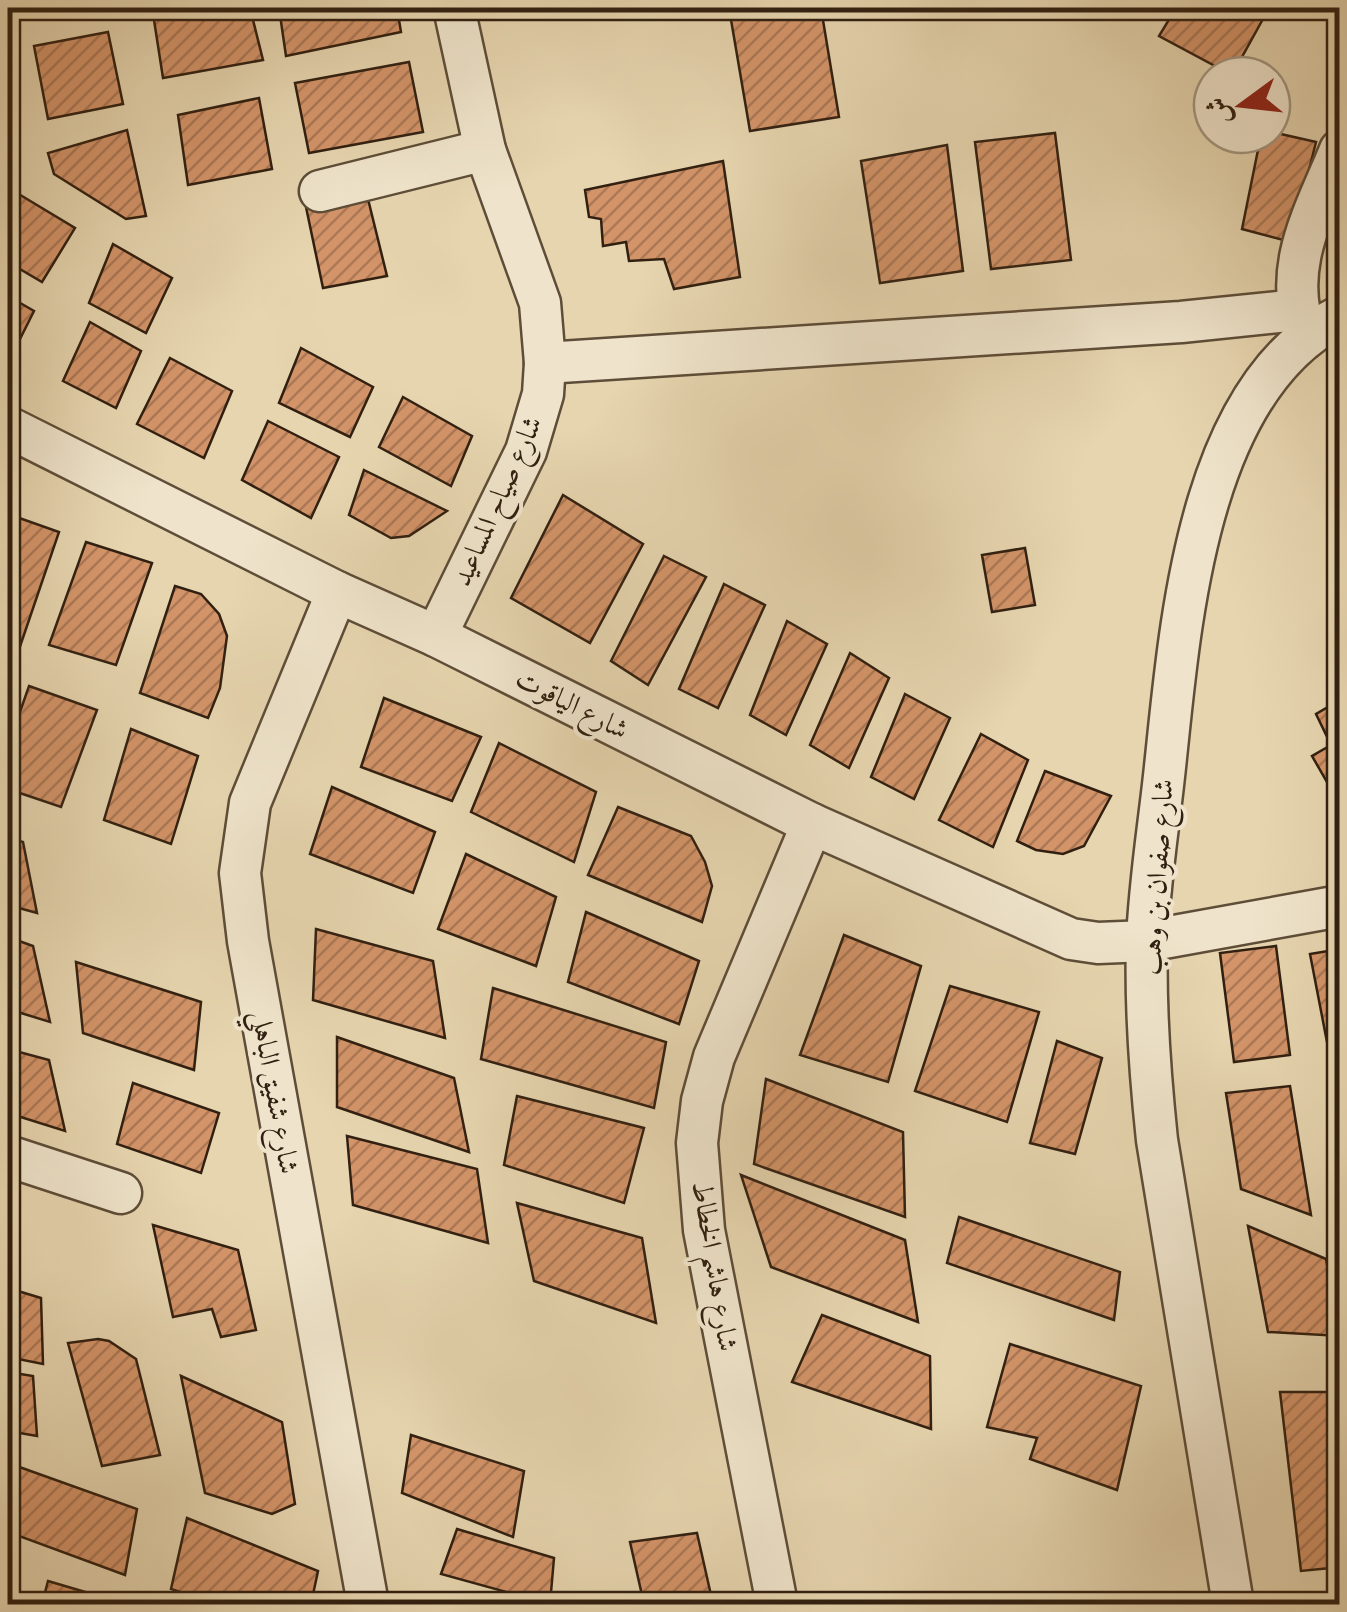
<svg xmlns="http://www.w3.org/2000/svg" width="1347" height="1612" viewBox="0 0 1347 1612" font-family="Alegreya,Amiri,serif">
  <style>
    .building { fill: url(#building-hatch); stroke: #312011; stroke-width: 2.5 }
    .lines { fill: none; stroke-linecap: round; stroke-linejoin: round }
    .street-casing { stroke: #5e4d38; stroke-width: 45 }
    .street { stroke: #efe4cb; stroke-width: 40 }
    .labels { text-anchor: middle; dominant-baseline: central; stroke-width: 8; stroke-linejoin: round; paint-order: stroke }
    .street-label { font-size: 28px; fill: #312011; stroke: #efe4cb }
  </style>
  <defs>
    <pattern id="building-hatch" width="6" height="6" patternUnits="userSpaceOnUse" patternTransform="scale(2.5)"><rect width="6" height="6" fill="#d39469"/><path d="M-1 1l2-2M0 6l6-6M5 7l2-2" fill="none" stroke="#ac7855"/></pattern>
  </defs>
  <rect width="100%" height="100%" fill="#e6d5af"/>
  <filter id="stains"><feTurbulence type="fractalNoise" baseFrequency=".002" numOctaves="4"/><feColorMatrix values="0 0 0 0 .2 0 0 0 0 .09 0 0 0 0 .02 0 0 0 .5 -.17"/></filter>
  <radialGradient id="worn" r=".72"><stop offset=".6" stop-color="#630" stop-opacity="0"/><stop offset="1" stop-color="#630" stop-opacity=".3"/></radialGradient>
  <!-- building -->
  <g class="building">
    <polygon points="216,8 250,8 263,60 163,78 154,20"/>
    <polygon points="279,8 397,8 401,32 286,56"/>
    <polygon points="729,8 821,8 839,117 750,131"/>
    <polygon points="1176,8 1269,8 1232,75 1159,36"/>
    <polygon points="108,32 123,104 48,119 34,46"/>
    <polygon points="409,62 423,132 309,153 295,83"/>
    <polygon points="259,98 272,169 188,185 178,115"/>
    <polygon points="127,130 146,216 126,219 54,174 48,153"/>
    <polygon points="1272,132 1316,142 1291,242 1242,229 1261,135 1272,135"/>
    <polygon points="1055,133 1071,260 991,269 975,142"/>
    <polygon points="947,145 963,271 880,283 861,161"/>
    <polygon points="723,161 740,277 674,289 664,259 629,261 626,242 603,246 601,219 589,217 585,190"/>
    <polygon points="17,193 75,228 42,282 8,262 8,211"/>
    <polygon points="368,199 387,276 323,288 306,207"/>
    <polygon points="113,244 172,278 146,333 89,303"/>
    <polygon points="8,296 34,311 8,363"/>
    <polygon points="90,322 141,351 116,408 63,381"/>
    <polygon points="301,348 373,387 350,437 279,403"/>
    <polygon points="170,358 232,391 204,458 137,424"/>
    <polygon points="403,397 472,436 451,486 379,447"/>
    <polygon points="268,421 339,457 311,518 242,480"/>
    <polygon points="364,470 447,511 409,536 391,538 349,515"/>
    <polygon points="563,495 643,544 590,643 511,598"/>
    <polygon points="8,514 59,532 13,667 8,665"/>
    <polygon points="86,542 152,563 116,665 49,645"/>
    <polygon points="1025,548 1035,605 992,612 982,555"/>
    <polygon points="664,556 706,577 648,685 611,661"/>
    <polygon points="724,584 765,605 718,708 679,689"/>
    <polygon points="175,586 201,594 219,614 227,636 220,688 208,718 140,693"/>
    <polygon points="787,621 827,644 786,735 750,715"/>
    <polygon points="850,653 889,678 849,768 810,745"/>
    <polygon points="29,686 97,710 61,807 8,789 8,746"/>
    <polygon points="905,694 950,718 914,799 871,777"/>
    <polygon points="384,698 481,737 452,801 361,767"/>
    <polygon points="1340,700 1340,793 1335,796 1312,756 1331,745 1316,714"/>
    <polygon points="131,729 198,756 171,844 104,820"/>
    <polygon points="981,734 1028,760 993,847 939,820"/>
    <polygon points="499,743 596,792 574,862 471,812"/>
    <polygon points="1045,771 1111,796 1084,846 1063,854 1036,850 1017,841"/>
    <polygon points="332,787 435,832 413,893 310,854"/>
    <polygon points="618,807 691,836 705,862 712,886 702,922 588,875"/>
    <polygon points="8,838 23,842 37,913 8,905"/>
    <polygon points="466,854 556,897 536,966 438,929"/>
    <polygon points="586,912 699,961 679,1024 568,982"/>
    <polygon points="316,929 433,961 445,1038 313,1000"/>
    <polygon points="844,935 921,966 888,1082 800,1055"/>
    <polygon points="8,937 33,946 50,1022 8,1009"/>
    <polygon points="1276,946 1290,1055 1234,1062 1220,953"/>
    <polygon points="1340,949 1340,1040 1327,1042 1310,954"/>
    <polygon points="76,962 201,1002 194,1070 83,1033"/>
    <polygon points="950,986 1039,1012 1007,1122 915,1091"/>
    <polygon points="493,988 666,1042 654,1108 481,1059"/>
    <polygon points="337,1037 454,1078 469,1152 337,1107"/>
    <polygon points="1057,1041 1102,1058 1075,1154 1030,1143"/>
    <polygon points="8,1049 49,1060 65,1131 8,1113"/>
    <polygon points="766,1079 903,1132 905,1217 754,1164"/>
    <polygon points="133,1083 219,1113 201,1173 117,1144"/>
    <polygon points="1290,1086 1311,1215 1241,1189 1226,1093"/>
    <polygon points="517,1096 644,1128 624,1203 504,1165"/>
    <polygon points="347,1136 477,1169 488,1243 353,1205"/>
    <polygon points="741,1175 905,1240 918,1322 771,1267"/>
    <polygon points="517,1203 642,1238 656,1323 534,1281"/>
    <polygon points="959,1217 1120,1272 1114,1320 947,1263"/>
    <polygon points="153,1225 238,1250 256,1330 221,1337 212,1309 173,1317"/>
    <polygon points="1248,1226 1326,1259 1340,1336 1268,1332"/>
    <polygon points="8,1288 41,1298 43,1364 8,1357"/>
    <polygon points="822,1315 930,1356 931,1429 792,1382"/>
    <polygon points="98,1339 109,1341 136,1359 160,1455 102,1466 68,1343"/>
    <polygon points="1010,1344 1141,1386 1117,1490 1030,1459 1037,1438 987,1427"/>
    <polygon points="8,1372 33,1376 37,1436 8,1431"/>
    <polygon points="181,1376 282,1422 295,1504 272,1514 205,1493"/>
    <polygon points="1280,1392 1340,1392 1340,1567 1301,1571"/>
    <polygon points="411,1435 524,1471 513,1537 402,1493"/>
    <polygon points="11,1464 137,1509 125,1575 8,1532 8,1485"/>
    <polygon points="187,1518 318,1571 311,1604 216,1604 171,1589"/>
    <polygon points="457,1529 554,1558 550,1604 441,1574"/>
    <polygon points="697,1533 713,1604 644,1604 630,1542"/>
    <polygon points="48,1581 126,1604 42,1604"/>
  </g>
  <g class="lines">
    <defs>
      <g id="street">
        <polyline points="320,191 485,150"/>
        <path d="M1306 336C1281 267 1314 214 1340 150"/>
        <polyline points="545,363 1181,322 1297,310"/>
        <polyline points="8,427 337,592 436,636 812,824 1071,939 1098,943 1147,941 1340,906"/>
        <polyline points="337,592 250,803 240,873 248,941 368,1604"/>
        <polyline points="436,636 526,451 543,394 545,363 540,303 485,150 454,8"/>
        <polyline points="8,1156 121,1193"/>
        <polyline points="777,1604 704,1230 697,1143 702,1101 714,1057 812,824"/>
        <path d="M1233 1604 1157 1140C1150 1074 1145 1007 1147 942 1149 884 1159 825 1165 767 1180 627 1196 388 1340 316"/>
      </g>
    </defs>
    <!-- street casing -->
    <use href="#street" class="street-casing"/>
    <!-- street -->
    <use href="#street" class="street"/>
  </g>
  <g class="labels">
    <!-- street labels -->
    <g class="street-label">
      <text transform="translate(497 501) rotate(-66)">شارع صياح المساعيد</text>
      <text transform="translate(572 704) rotate(27)">شارع الياقوت</text>
      <text transform="translate(1157 877) rotate(-86)">شارع صفوان بن وهب</text>
      <text transform="translate(275 1092) rotate(80)">شارع شفيق الباهلي</text>
      <text transform="translate(715 1266) rotate(81)">شارع هاشم الخطاط</text>
    </g>
  </g>
  <!-- margin -->
  <rect width="1347" height="1612" fill="none" stroke="#e6d5af" stroke-width="40"/>
  <rect x="10" y="10" width="1327" height="1592" fill="none" stroke="#312011" stroke-width="5"/>
  <rect x="20" y="20" width="1307" height="1572" fill="none" stroke="#312011" stroke-width="2.5"/>
  <!-- north arrow -->
  <g transform="translate(1242 105) rotate(255)"><circle r="48" fill="#efe4cb" stroke="#a39681" stroke-width="2.5"/>
  <path d="M0-8L18 38L0 25L-18 38Z" fill="#8f2418"/>
  <text y="-15" font-size="28" font-weight="bold" text-anchor="middle" fill="#312011">ش</text>
  </g>
  <rect width="100%" height="100%" filter="url(#stains)"/>
  <rect width="100%" height="100%" fill="url(#worn)"/>
</svg>
